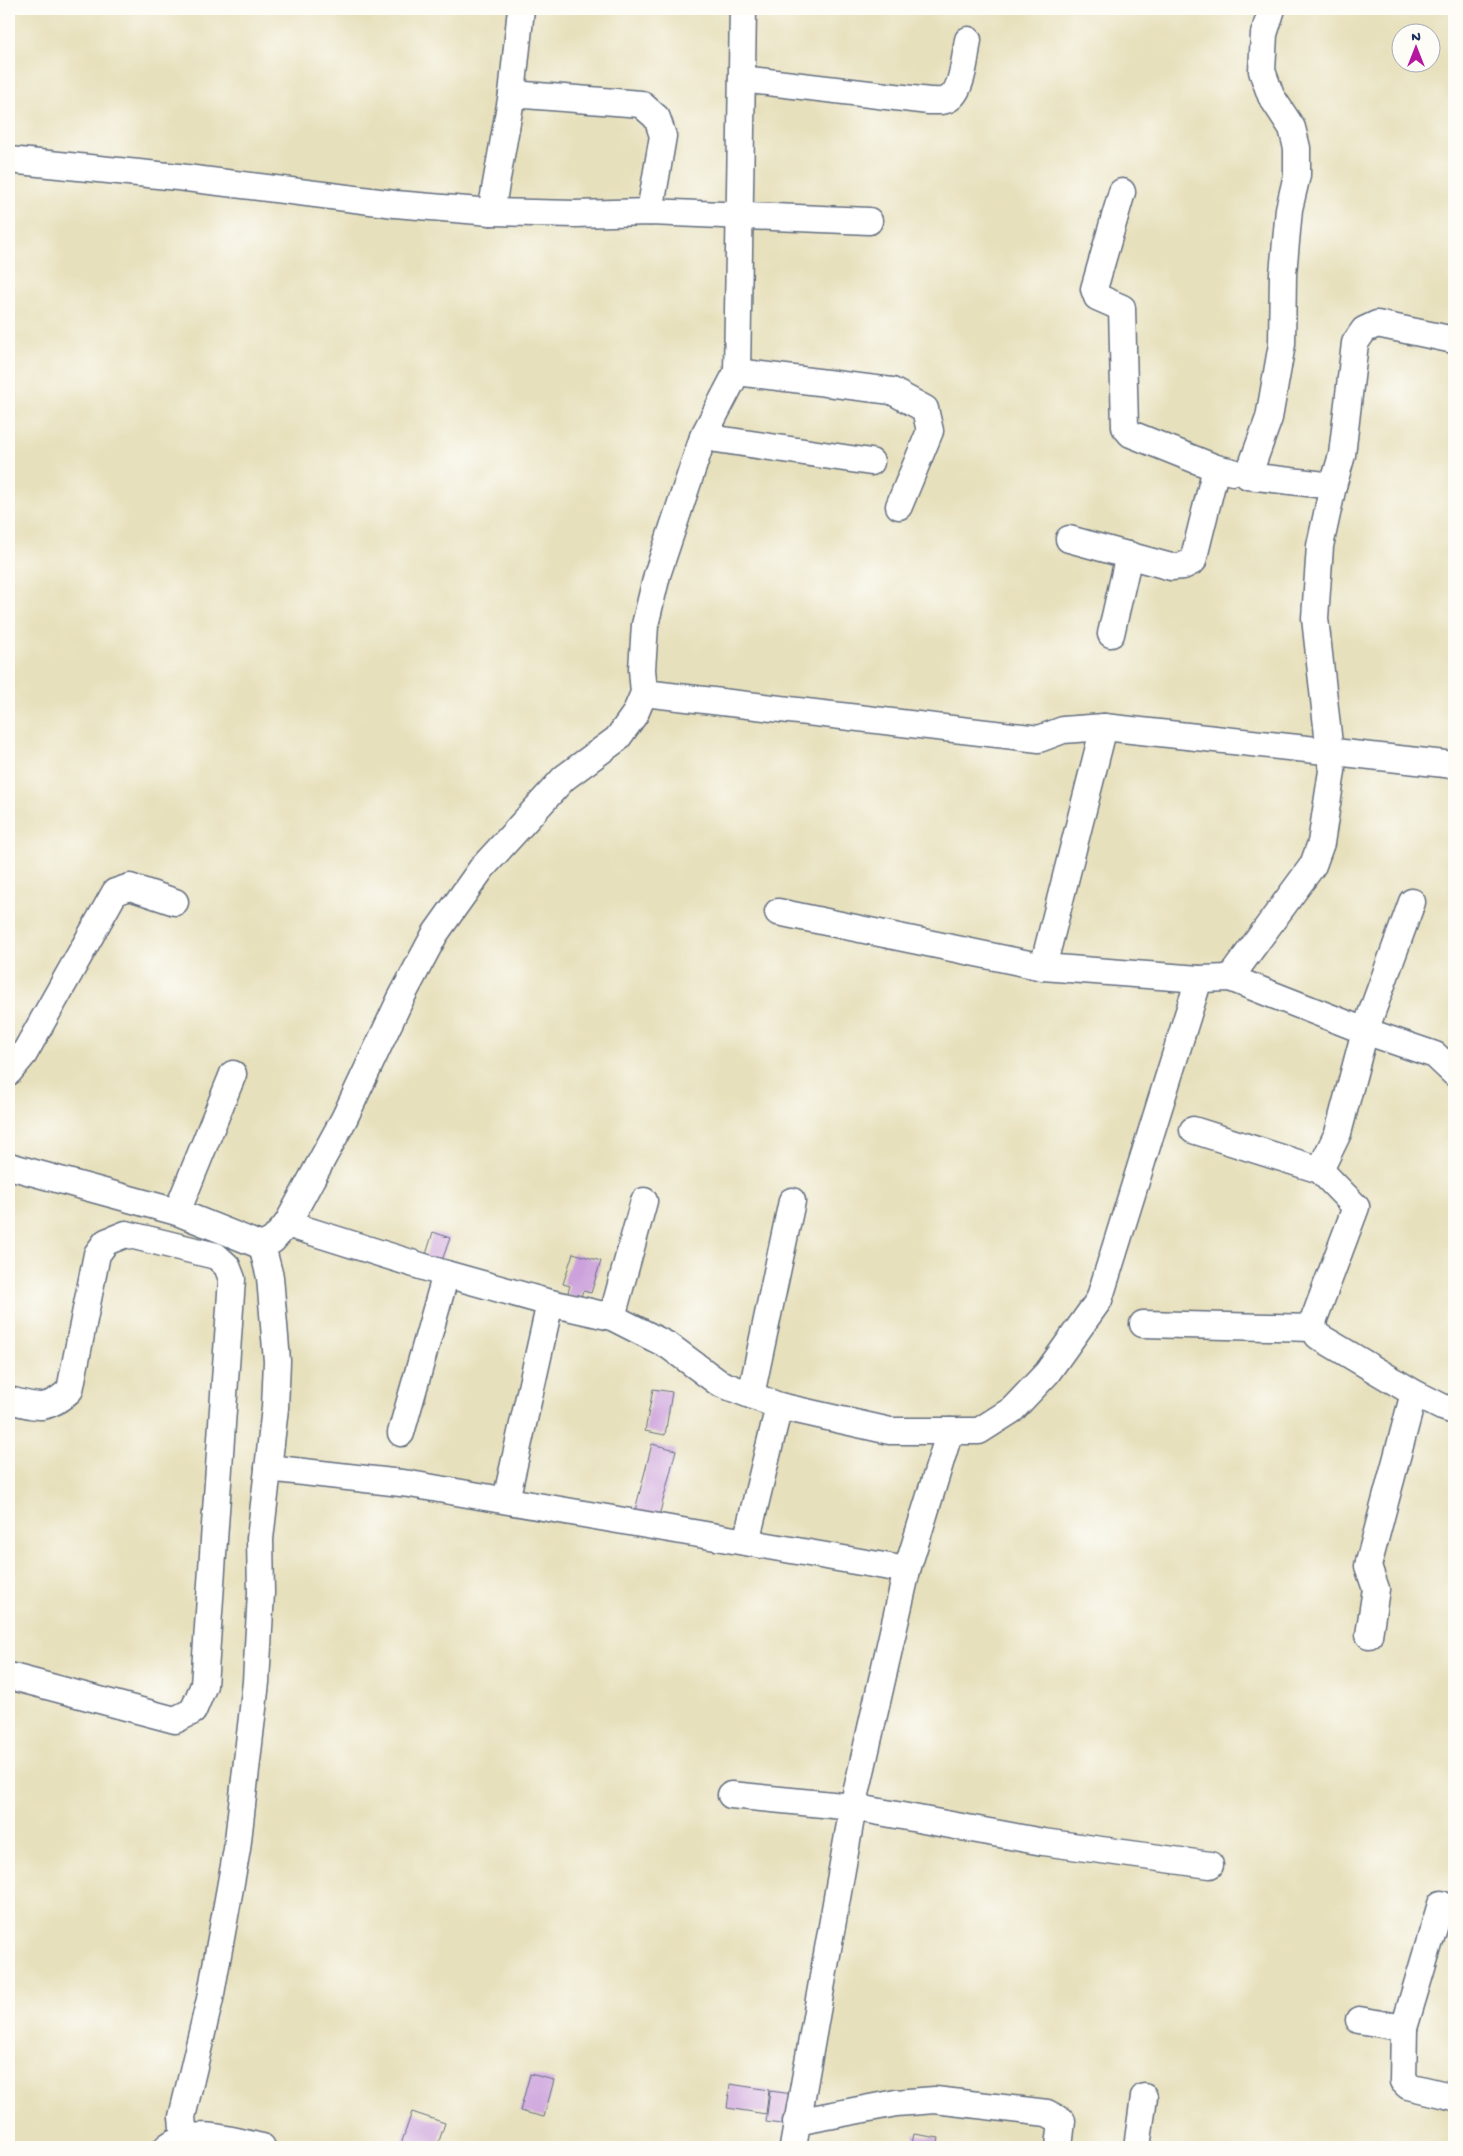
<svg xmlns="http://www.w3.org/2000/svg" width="1463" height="2156" viewBox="0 0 1463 2156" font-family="'Gochi Hand',sans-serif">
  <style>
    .building { fill: #cca1dc }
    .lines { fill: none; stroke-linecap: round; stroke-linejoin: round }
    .minor-casing { stroke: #626d7f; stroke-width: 29 }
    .minor { stroke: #fff; stroke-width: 26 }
  </style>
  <rect width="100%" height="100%" fill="#fdfcf7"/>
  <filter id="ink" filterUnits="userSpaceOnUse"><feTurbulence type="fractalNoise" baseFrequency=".02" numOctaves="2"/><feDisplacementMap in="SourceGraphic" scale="10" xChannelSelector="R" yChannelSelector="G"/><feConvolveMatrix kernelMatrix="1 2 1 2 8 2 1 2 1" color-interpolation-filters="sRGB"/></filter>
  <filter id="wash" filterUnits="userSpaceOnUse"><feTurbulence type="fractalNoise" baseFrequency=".0096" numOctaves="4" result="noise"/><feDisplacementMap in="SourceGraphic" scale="20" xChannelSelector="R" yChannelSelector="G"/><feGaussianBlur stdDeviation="1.12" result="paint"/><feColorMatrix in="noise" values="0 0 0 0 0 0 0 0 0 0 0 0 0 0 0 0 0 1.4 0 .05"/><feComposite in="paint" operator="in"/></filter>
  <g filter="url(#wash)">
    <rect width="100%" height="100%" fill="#e7e0bc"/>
    <g id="blocks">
      <!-- building -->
      <g class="building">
        <polygon points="433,1232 450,1238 440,1266 424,1261"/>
        <polygon points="573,1253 601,1261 591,1293 583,1291 580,1299 567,1295 570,1286 563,1284"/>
        <polygon points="653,1389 672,1392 665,1435 645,1431"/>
        <polygon points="652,1444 676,1450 657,1524 633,1518"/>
        <polygon points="530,2074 554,2080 544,2117 520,2111"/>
        <polygon points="730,2084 769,2090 766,2114 727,2108"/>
        <polygon points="770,2091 793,2094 789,2125 766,2122"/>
        <polygon points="412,2112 445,2123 437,2147 400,2147"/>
        <polygon points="914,2134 939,2138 937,2147 911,2147"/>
      </g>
    </g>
  </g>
  <g filter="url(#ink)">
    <use href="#blocks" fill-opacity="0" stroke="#626d7f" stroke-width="1"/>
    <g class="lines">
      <defs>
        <g id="minor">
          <path d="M742 79 929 101C935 101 943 102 948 99 963 91 965 56 968 40"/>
          <polyline points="512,94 641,104 657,118 663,136 650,212"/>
          <polyline points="9,160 178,177 395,204 491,212 575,214 650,212 869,221"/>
          <polyline points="1122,192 1094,289 1097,297 1122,308 1125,427 1131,434 1216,468"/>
          <polyline points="491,212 512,94 521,9"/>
          <polyline points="737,372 892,391 925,409 930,431 899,506"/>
          <polyline points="703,437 871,462"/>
          <polyline points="1333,486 1342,455 1355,343 1364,330 1377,324 1454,340"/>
          <polyline points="1069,539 1171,567 1183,566 1193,561 1216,468 1233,472"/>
          <polyline points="1111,634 1129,555"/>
          <polyline points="644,693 1039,739 1063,730 1104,727 1454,765"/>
          <polyline points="1104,727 1043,967 1199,979 1230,978 1365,1031 1435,1055 1454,1073"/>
          <polyline points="778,912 1043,967"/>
          <polyline points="1230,978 1313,865 1321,843 1332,771 1315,618 1320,546 1333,486 1248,476 1269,418 1282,344 1283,274 1289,209 1297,175 1297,148 1292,128 1271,96 1262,71 1264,34 1272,9"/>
          <polyline points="9,1072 24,1054 115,892 130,887 175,902"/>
          <polyline points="1193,1130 1320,1170 1356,1207 1314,1319 1313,1328 1318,1336 1414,1393 1442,1407 1454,1411"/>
          <polyline points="9,1166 177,1212 262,1246 273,1240 287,1224 344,1119 401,998 435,934 482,868 564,778 617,739 635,714 644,693 642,669 645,625 657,575 703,437 737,372 743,9"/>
          <polyline points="1320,1170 1338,1133 1365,1031 1412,902"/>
          <polyline points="177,1212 233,1074"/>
          <polyline points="287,1224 446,1274 550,1303 612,1317 669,1346 719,1383 779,1406 890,1431 979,1431 1012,1410 1047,1373 1099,1300 1199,979"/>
          <polyline points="612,1317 644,1201"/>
          <polyline points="1143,1324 1313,1328"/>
          <polyline points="751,1395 792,1201"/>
          <path d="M9 1400C38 1407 46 1412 70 1390L97 1254 106 1242 126 1234 216 1256 227 1266 232 1279 204 1685 193 1711 175 1720 9 1676"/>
          <polyline points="401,1433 446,1274"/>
          <polyline points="268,1468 410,1484 907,1570"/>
          <polyline points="506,1500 550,1303"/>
          <polyline points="746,1542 779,1406"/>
          <polyline points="1369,1635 1376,1589 1368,1566 1414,1393"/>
          <polyline points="731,1795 853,1807 1043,1842 1210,1865"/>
          <polyline points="1359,2020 1404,2028 1403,2081 1408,2086 1454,2097"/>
          <polyline points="1404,2028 1441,1904"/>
          <polyline points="796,2122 896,2103 935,2100 1047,2113 1062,2121 1059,2147"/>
          <polyline points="184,2138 182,2117 210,1999 237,1849 256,1682 261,1593 260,1539 275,1408 277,1361 270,1277 262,1246"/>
          <path d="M167 2147C192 2126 233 2141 262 2147"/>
          <polyline points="793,2147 853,1807 907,1570 950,1431"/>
          <polyline points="1137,2147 1144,2097"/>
        </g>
      </defs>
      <!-- minor casing -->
      <use href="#minor" class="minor-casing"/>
      <!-- minor -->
      <use href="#minor" class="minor"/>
    </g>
  </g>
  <!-- margin -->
  <rect width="1463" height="2156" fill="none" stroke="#fdfcf7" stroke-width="30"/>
  <!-- north arrow -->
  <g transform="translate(1416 48)"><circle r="24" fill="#fdfcf7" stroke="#a3aaba"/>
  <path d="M0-4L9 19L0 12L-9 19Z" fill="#b5179e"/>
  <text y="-8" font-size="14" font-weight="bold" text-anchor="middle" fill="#1b2f5e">N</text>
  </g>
</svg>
